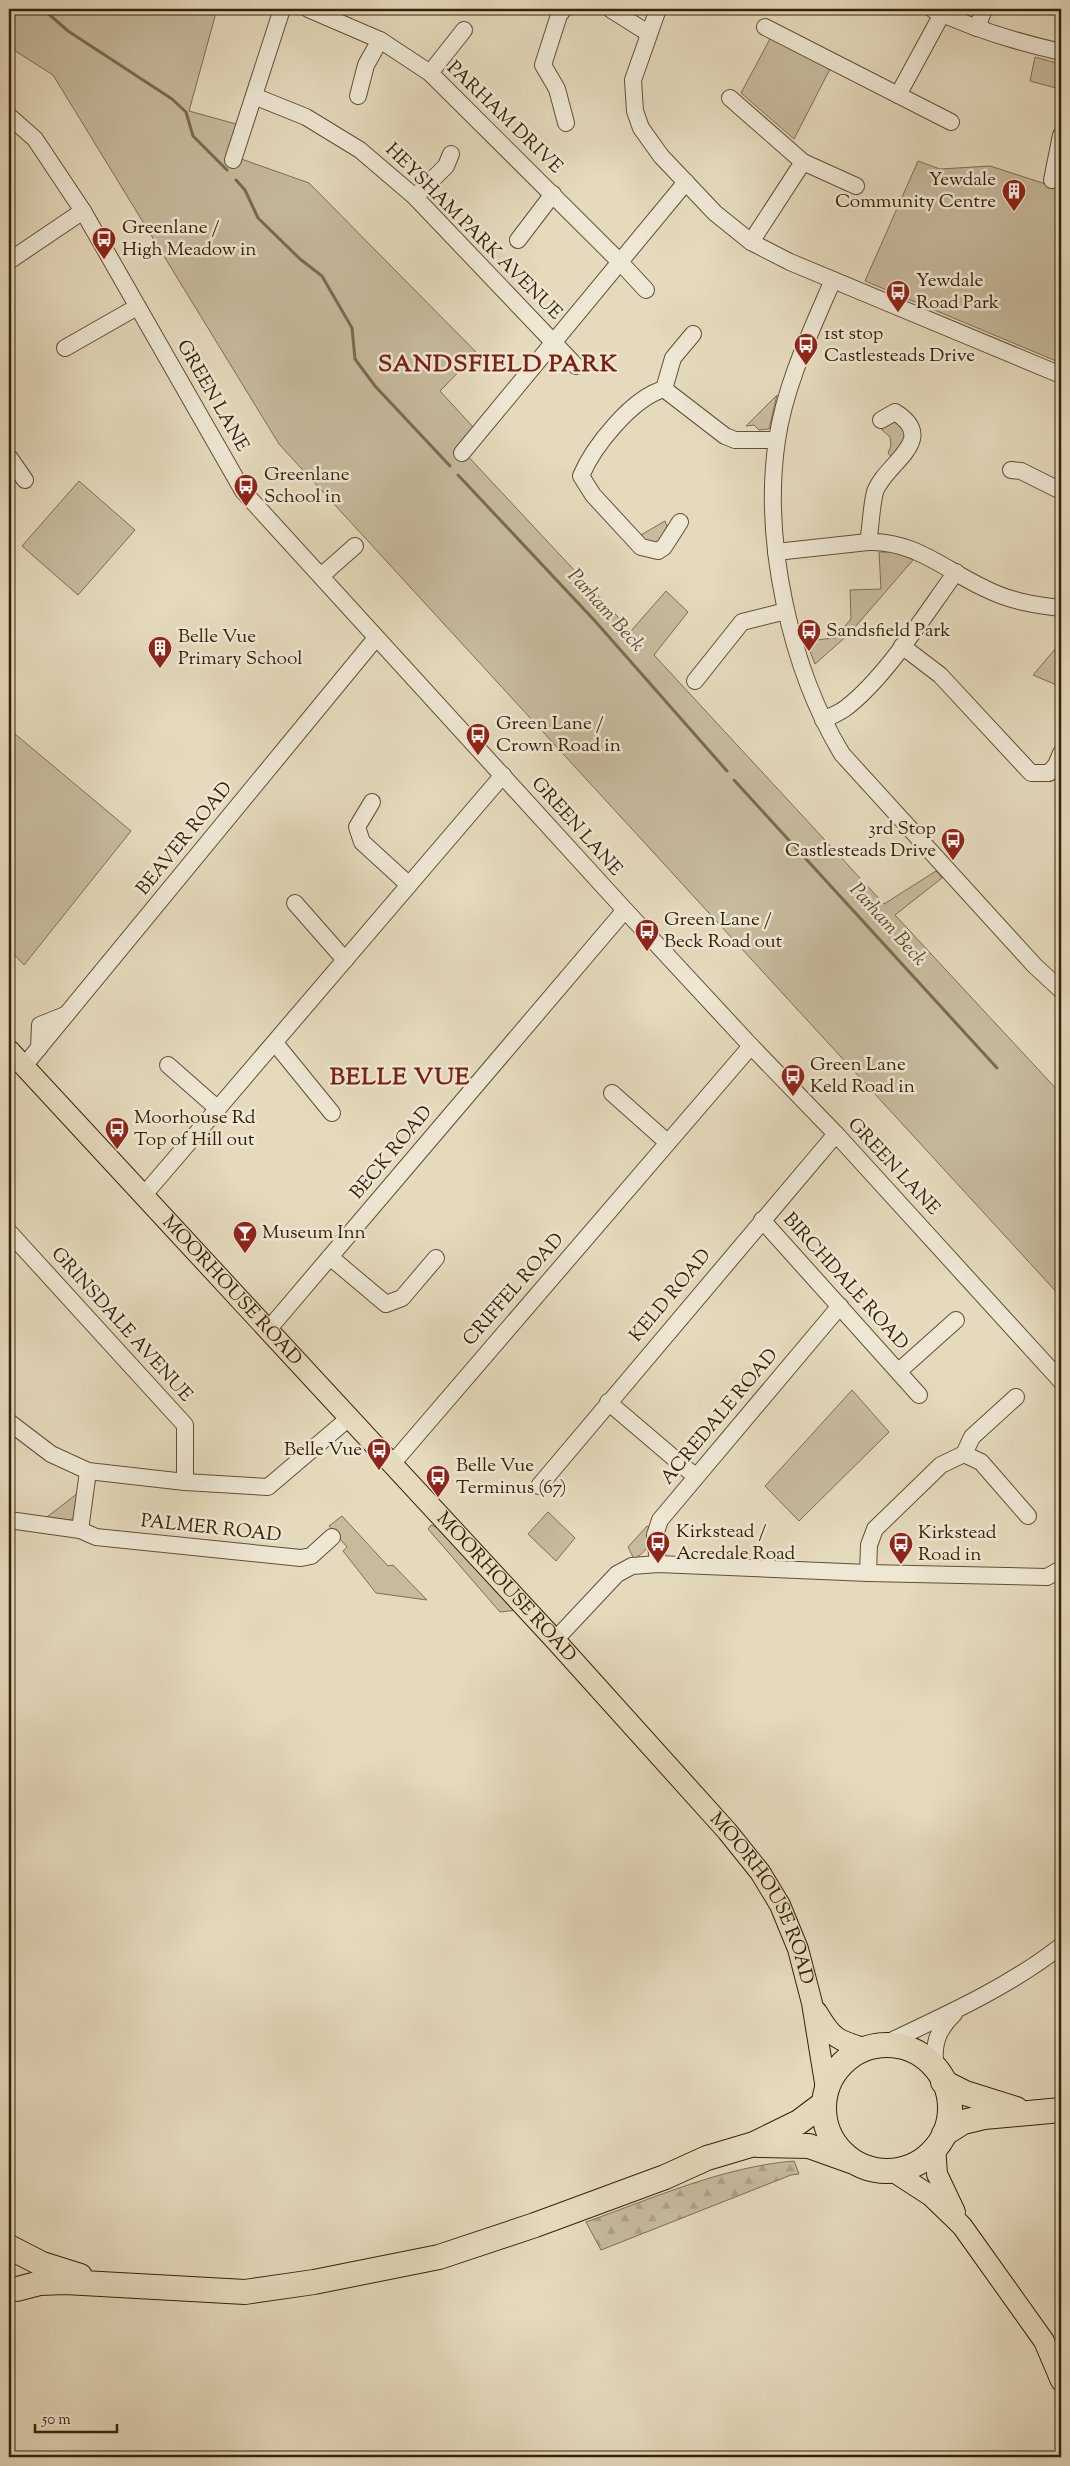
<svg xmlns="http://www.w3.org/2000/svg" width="1070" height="2466" viewBox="0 0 1070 2466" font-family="'Sorts Mill Goudy',serif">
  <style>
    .green { fill: #c7bb9e; stroke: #7f6e52 }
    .forest { fill: url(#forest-firs); stroke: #7f6e52 }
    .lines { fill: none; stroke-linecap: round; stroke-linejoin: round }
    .stream { stroke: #7c6a4f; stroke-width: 3 }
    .minor-casing { stroke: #624f34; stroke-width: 18 }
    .major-casing { stroke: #372106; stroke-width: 22 }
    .highway-casing { stroke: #372106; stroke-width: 26 }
    .minor { stroke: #eee7d4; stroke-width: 16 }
    .major { stroke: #e5dabd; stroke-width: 20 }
    .highway { stroke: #e5dabd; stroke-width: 24 }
    .labels { text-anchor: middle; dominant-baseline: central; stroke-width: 5; stroke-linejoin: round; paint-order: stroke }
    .street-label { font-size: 19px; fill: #372106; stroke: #eee7d4 }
    .poi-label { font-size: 19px; fill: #372106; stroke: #eee7d4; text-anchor: start }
    .water-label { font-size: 20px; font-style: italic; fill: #5f4c30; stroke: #eee7d4 }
    .district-label { font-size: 24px; font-weight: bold; letter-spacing: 1px; fill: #7a1f14; stroke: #eee7d4 }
  </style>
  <defs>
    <pattern id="forest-firs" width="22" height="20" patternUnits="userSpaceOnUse" patternTransform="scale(1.25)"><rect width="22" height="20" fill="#c7bb9e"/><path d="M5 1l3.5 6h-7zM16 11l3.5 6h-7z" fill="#aca087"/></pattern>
  </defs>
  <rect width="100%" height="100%" fill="#e5dabd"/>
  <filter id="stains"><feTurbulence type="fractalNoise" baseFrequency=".004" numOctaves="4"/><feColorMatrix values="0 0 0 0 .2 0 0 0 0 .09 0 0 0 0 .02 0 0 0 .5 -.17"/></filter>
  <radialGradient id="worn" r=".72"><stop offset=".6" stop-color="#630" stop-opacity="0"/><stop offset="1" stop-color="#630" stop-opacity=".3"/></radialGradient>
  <!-- green -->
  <g class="green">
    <polygon points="9,9 217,9 189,111 236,124 230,155 309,183 477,353 440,391 473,427 463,451 631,631 666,591 688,612 654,655 884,904 936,871 942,878 895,915 1061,1094 1061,1297 279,444 53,75 9,47"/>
    <polygon points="771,37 830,69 794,139 741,93"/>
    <polygon points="1035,57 1060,64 1056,88 1030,81"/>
    <polygon points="918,161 940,169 990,166 1061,189 1061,363 865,281"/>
    <polygon points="777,395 769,429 759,430 754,425 746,426"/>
    <polygon points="901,422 908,431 894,460 888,453 891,446 890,437 881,429 889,423"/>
    <polygon points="79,481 135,530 78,595 22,546"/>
    <polygon points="665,521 667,527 660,542 654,545 645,542 639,536"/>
    <polygon points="879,552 896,552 913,560 849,634 815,664 806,641 835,638 851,619 850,590 881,589"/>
    <polygon points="1061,642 1061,687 1033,675"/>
    <polygon points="9,729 131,831 24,965 9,949"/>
    <polygon points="852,1390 889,1432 799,1521 765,1486"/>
    <polygon points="78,1493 75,1517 70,1520 47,1517"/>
    <polygon points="548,1512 575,1538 556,1561 528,1534"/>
    <polygon points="342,1516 388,1566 393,1565 427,1600 376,1593 343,1551 347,1547 329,1526"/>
    <polygon points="431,1525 439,1528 518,1610 500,1612 428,1529"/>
    <path d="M647 1526 651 1528C650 1544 648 1551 634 1559L628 1547Z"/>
  </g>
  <!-- forest -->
  <path class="forest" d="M794 2161 799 2174 791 2175 601 2250 586 2222C654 2198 722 2167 794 2161Z"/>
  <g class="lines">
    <!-- stream -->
    <g class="stream">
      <polyline points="43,9 68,31 172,99 186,112 193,136 227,170"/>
      <polyline points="236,180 245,190 258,218 300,259 322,276 352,328 355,359 375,386 450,466"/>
      <polyline points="458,475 595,621 727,771"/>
      <polyline points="734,780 997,1068"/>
    </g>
    <defs>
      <g id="minor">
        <polyline points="308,9 380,40 430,73 620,262 646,290"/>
        <polyline points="564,9 559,15 543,65 557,89 566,123"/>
        <polyline points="610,9 648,33"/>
        <polyline points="658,9 633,80 635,111 641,128 661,156 715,213 751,242 790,262 1061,375"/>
        <path d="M932 9C973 29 1017 42 1061 52"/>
        <polyline points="765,27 951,122"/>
        <polyline points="977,28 984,9"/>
        <polyline points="430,73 464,30"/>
        <polyline points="898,95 942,14"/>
        <polyline points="254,96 306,117 360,150 415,197 576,366"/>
        <polyline points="358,96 366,65 380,40"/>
        <polyline points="730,98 803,162 856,186"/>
        <polyline points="9,116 35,139 83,211 243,491 625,910 751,1046 836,1134 1061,1381"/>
        <polyline points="233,160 282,9"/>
        <polyline points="1052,180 1061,135"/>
        <polyline points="415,197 446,166 451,154"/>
        <polyline points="518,240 553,194"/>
        <polyline points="751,242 803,162"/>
        <polyline points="9,261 83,211"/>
        <path d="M833 280C811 331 785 385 777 440 762 540 790 668 842 754L1035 966 1061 990"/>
        <polyline points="65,348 137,307"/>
        <polyline points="664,389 673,358 693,334"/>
        <polyline points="462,453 686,182"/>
        <polyline points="9,457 25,480"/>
        <polyline points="1011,470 1021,471 1061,491"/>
        <path d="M680 522 664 547 658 551 641 547 593 495 581 476C593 447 632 398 664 389L725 436 735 440H777"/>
        <path d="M868 542C871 526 871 508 875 492 885 463 940 440 895 412L881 420"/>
        <path d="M776 552 868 542C914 540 945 570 984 588 1009 601 1034 605 1061 608"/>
        <polyline points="321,576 355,546"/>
        <polyline points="902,646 940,675 1031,773 1049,773 1056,765 1061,753"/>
        <polyline points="695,681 742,622 786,611"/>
        <path d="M823 720C831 716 840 713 847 707 886 677 926 613 956 572"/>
        <polyline points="372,802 357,827 362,842 409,885"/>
        <polyline points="295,903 345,960"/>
        <polyline points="275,1043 332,1113"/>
        <polyline points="39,1048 40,1025 65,1015"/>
        <polyline points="168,1065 218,1109"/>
        <polyline points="24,1066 376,638"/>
        <polyline points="612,1093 667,1142"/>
        <polyline points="143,1196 503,775"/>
        <polyline points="762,1220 919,1395"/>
        <polyline points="9,1232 185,1425 185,1482"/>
        <polyline points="330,1257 386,1304 402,1298 436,1258"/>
        <polyline points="267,1331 625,910"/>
        <polyline points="899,1371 956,1320"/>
        <polyline points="608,1402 695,1476"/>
        <polyline points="9,1422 51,1454 88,1471 185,1482 268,1487 349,1418"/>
        <polyline points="964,1454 972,1437 1016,1397"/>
        <polyline points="392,1464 751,1046"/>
        <polyline points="88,1471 80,1530 96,1537 301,1558 311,1556 332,1537"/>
        <polyline points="539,1486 836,1134"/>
        <polyline points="9,1520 80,1530"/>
        <polyline points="658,1564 655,1535 660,1520 840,1306"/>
        <polyline points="868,1573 869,1545 875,1529 941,1465 964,1454 981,1462 1028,1516"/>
        <polyline points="555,1640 617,1574 632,1566 658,1564 868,1573 1047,1577 1061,1569"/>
        <path d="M878 2047C941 2017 1006 1989 1061 1946"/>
        <path d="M936 2068C932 2046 937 2030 954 2014"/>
      </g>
      <g id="major">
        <path id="s1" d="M9 1050 555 1640 727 1831 760 1872 780 1905 798 1949 812 2003 826 2089"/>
        <path d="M817 2012C833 2039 837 2040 867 2049"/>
        <polyline points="935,2146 937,2174 955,2212"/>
        <polyline points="891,2170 931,2196 962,2226 1044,2341 1061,2381"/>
      </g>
      <g id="highway">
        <circle cx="887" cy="2108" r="63"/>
        <polyline points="943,2082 965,2093 1016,2109"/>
        <polyline points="944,2134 963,2122 984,2117 1061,2110"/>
        <polyline points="758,2145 809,2146 851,2161"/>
        <polyline points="9,2247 42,2264 80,2276"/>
        <polyline points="17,2289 40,2283 65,2282 245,2292 314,2282 439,2257 535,2225 665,2177 707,2158 754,2144 799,2122 823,2104"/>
      </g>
    </defs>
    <!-- minor casing -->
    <use href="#minor" class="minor-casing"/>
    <!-- major casing -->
    <use href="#major" class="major-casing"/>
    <!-- highway casing -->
    <use href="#highway" class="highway-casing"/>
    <!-- minor -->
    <use href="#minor" class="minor"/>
    <!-- major -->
    <use href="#major" class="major"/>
    <!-- highway -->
    <use href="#highway" class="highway"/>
  </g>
  <!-- icons -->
  <defs>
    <symbol id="building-pin" viewBox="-11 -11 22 30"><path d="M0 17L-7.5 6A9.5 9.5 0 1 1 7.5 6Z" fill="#8f2418" stroke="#eee7d4"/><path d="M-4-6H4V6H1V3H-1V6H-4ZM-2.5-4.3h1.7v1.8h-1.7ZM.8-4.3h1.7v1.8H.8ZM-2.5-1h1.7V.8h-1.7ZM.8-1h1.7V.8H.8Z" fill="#fff"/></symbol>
    <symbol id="bus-pin" viewBox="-11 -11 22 30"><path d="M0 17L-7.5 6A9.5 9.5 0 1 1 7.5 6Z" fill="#8f2418" stroke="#eee7d4"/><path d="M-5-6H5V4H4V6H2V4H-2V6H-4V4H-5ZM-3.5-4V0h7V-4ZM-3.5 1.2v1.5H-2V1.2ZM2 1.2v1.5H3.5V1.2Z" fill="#fff"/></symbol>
    <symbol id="bar-pin" viewBox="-11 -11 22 30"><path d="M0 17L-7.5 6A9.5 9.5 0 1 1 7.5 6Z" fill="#8f2418" stroke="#eee7d4"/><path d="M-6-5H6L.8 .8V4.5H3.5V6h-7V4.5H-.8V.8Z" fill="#fff"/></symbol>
  </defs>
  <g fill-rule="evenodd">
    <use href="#building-pin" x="1000" y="177" width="28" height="38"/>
    <use href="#bus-pin" x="90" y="225" width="28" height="38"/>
    <use href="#bus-pin" x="884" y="278" width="28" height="38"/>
    <use href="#bus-pin" x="792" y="331" width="28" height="38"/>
    <use href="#bus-pin" x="232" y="472" width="28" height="38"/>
    <use href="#bus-pin" x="795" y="617" width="28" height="38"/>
    <use href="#building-pin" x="146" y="634" width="28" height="38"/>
    <use href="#bus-pin" x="464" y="721" width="28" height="38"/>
    <use href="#bus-pin" x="939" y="826" width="28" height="38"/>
    <use href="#bus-pin" x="633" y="917" width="28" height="38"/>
    <use href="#bus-pin" x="779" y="1062" width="28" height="38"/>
    <use href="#bus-pin" x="103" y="1115" width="28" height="38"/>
    <use href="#bar-pin" x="231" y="1219" width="28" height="38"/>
    <use href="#bus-pin" x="365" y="1436" width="28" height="38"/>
    <use href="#bus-pin" x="424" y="1463" width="28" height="38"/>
    <use href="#bus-pin" x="644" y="1529" width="28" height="38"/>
    <use href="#bus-pin" x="887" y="1530" width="28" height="38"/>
  </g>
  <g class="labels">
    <!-- street labels -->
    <g class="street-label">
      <text transform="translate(504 118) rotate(44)">PARHAM DRIVE</text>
      <text transform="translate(473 232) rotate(45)">HEYSHAM PARK AVENUE</text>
      <text transform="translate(212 396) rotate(60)">GREEN LANE</text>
      <text transform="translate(576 827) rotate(48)">GREEN LANE</text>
      <text transform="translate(185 839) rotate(-51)">BEAVER ROAD</text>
      <text transform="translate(392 1153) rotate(-50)">BECK ROAD</text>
      <text transform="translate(893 1167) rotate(47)">GREEN LANE</text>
      <text transform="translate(845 1282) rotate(48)">BIRCHDALE ROAD</text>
      <text transform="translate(514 1290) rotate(-49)">CRIFFEL ROAD</text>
      <text stroke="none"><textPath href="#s1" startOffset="328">MOORHOUSE ROAD</textPath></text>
      <text transform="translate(671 1296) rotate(-50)">KELD ROAD</text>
      <text transform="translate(121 1325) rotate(48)">GRINSDALE AVENUE</text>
      <text transform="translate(720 1417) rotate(-50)">ACREDALE ROAD</text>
      <text transform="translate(211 1529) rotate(6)">PALMER ROAD</text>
      <text stroke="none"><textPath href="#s1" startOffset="732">MOORHOUSE ROAD</textPath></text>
      <text stroke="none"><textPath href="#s1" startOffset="1138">MOORHOUSE ROAD</textPath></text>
    </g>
    <!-- poi labels -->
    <g class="poi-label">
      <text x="996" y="180" text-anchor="end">Yewdale<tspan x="996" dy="22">Community Centre</tspan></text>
      <text x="122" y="228">Greenlane /<tspan x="122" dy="22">High Meadow in</tspan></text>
      <text x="916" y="281">Yewdale<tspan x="916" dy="22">Road Park</tspan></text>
      <text x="824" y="334">1st stop<tspan x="824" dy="22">Castlesteads Drive</tspan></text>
      <text x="264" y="475">Greenlane<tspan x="264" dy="22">School in</tspan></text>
      <text x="826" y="631">Sandsfield Park</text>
      <text x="178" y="637">Belle Vue<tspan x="178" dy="22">Primary School</tspan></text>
      <text x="496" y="724">Green Lane /<tspan x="496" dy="22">Crown Road in</tspan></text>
      <text x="936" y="829" text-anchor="end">3rd Stop<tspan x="936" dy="22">Castlesteads Drive</tspan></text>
      <text x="664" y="920">Green Lane /<tspan x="664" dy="22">Beck Road out</tspan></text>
      <text x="810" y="1065">Green Lane<tspan x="810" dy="22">Keld Road in</tspan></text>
      <text x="134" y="1118">Moorhouse Rd<tspan x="134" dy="22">Top of Hill out</tspan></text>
      <text x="262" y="1233">Museum Inn</text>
      <text x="362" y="1450" text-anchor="end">Belle Vue</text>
      <text x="456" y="1466">Belle Vue<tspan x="456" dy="22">Terminus (67)</tspan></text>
      <text x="676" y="1532">Kirkstead /<tspan x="676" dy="22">Acredale Road</tspan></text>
      <text x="918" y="1533">Kirkstead<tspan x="918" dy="22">Road in</tspan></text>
    </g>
    <!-- water labels -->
    <g class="water-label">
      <text transform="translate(605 611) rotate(48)">Parham Beck</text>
      <text transform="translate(887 925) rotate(48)">Parham Beck</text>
    </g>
    <!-- district labels -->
    <g class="district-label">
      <text x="498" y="365">SANDSFIELD PARK</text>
      <text x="400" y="1078">BELLE VUE</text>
    </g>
  </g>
  <!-- margin -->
  <rect width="1070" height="2466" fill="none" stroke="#e5dabd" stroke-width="30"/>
  <rect x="10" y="10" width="1050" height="2446" fill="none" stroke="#372106" stroke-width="2.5"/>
  <rect x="15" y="15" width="1040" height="2436" fill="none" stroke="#372106"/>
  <!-- scale -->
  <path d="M35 2424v8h82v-8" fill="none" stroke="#372106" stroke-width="2.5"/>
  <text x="42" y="2424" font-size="15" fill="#372106" stroke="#eee7d4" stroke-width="4" paint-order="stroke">50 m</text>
  <rect width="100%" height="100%" filter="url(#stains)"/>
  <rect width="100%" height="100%" fill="url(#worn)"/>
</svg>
